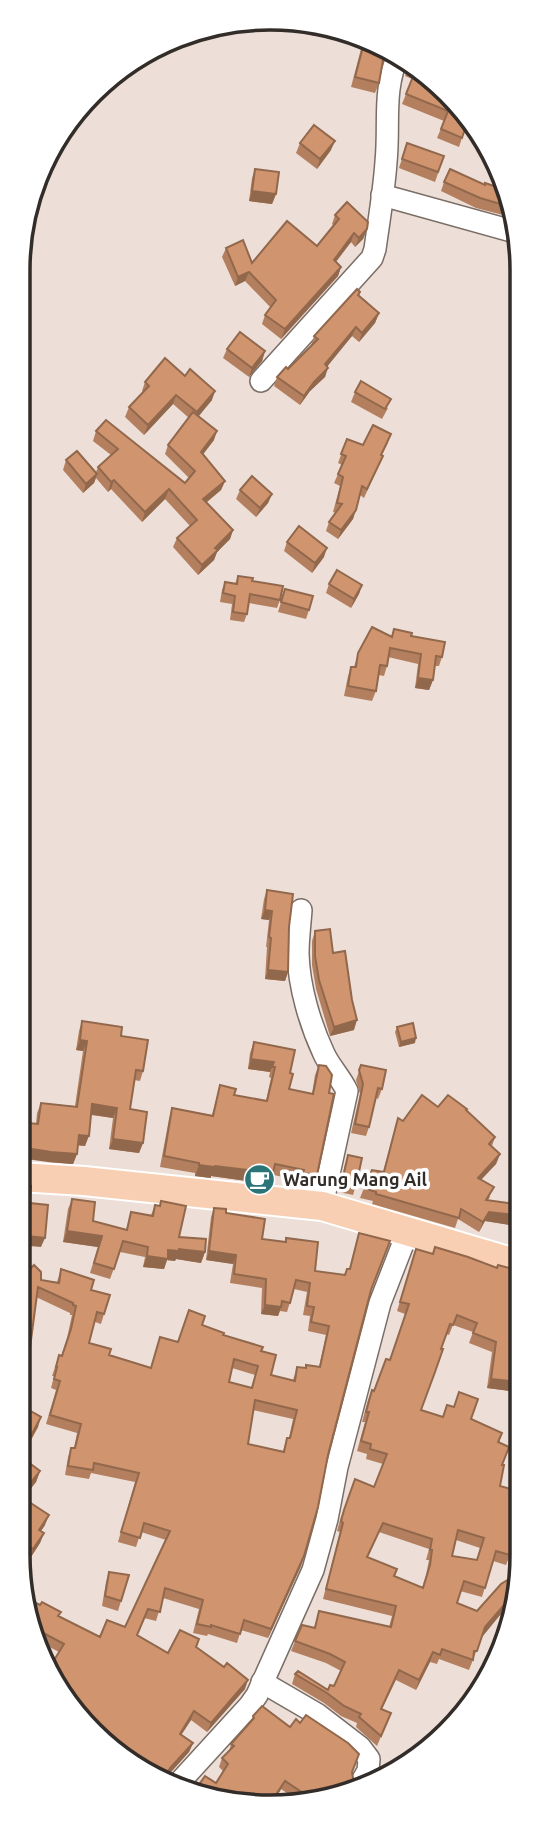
<svg xmlns="http://www.w3.org/2000/svg" width="540" height="1825" viewBox="0 0 540 1825" font-family="Ubuntu,sans-serif">
  <style>
    .lines { fill: none; stroke-linecap: round; stroke-linejoin: round }
    .minor-casing { stroke: #796d65; stroke-width: 24 }
    .major-casing { stroke: #fff; stroke-width: 32 }
    .minor { stroke: #fff; stroke-width: 21 }
    .major { stroke: #f9cfb3; stroke-width: 28 }
    .wall { fill: #b37f5f; fill-rule: evenodd }
    .shaded-wall { fill: #92684d }
    .building { fill: #d0946e; stroke: #92684d; stroke-width: 2; fill-rule: evenodd }
    .labels { text-anchor: middle; dominant-baseline: central; stroke-width: 7; stroke-linejoin: round; paint-order: stroke }
    .poi-label { font-size: 18px; font-weight: bold; fill: #332d2a; stroke: #fff; text-anchor: start }
    .rim { fill: none; stroke: #332d2a; stroke-width: 3.5 }
  </style>
  <rect width="100%" height="100%" fill="#eddfd7"/>
  <g class="lines">
    <defs>
      <g id="minor">
        <polyline points="382,195 519,233"/>
        <path d="M261 381 372 258 375 249C379 220 384 191 386 162 390 122 382 91 399 53"/>
        <path d="M301 910C300 924 298 939 298 954 299 987 310 1024 324 1054 330 1067 341 1078 347 1091L322 1206"/>
        <polyline points="262,1682 317,1714 360,1747 369,1759 368,1771 362,1781 364,1785"/>
        <polyline points="176,1786 250,1705 257,1695 313,1570 327,1519 337,1467 380,1303 408,1231"/>
      </g>
      <polyline id="major" points="19,1177 84,1181 322,1206 518,1264"/>
    </defs>
    <!-- minor casing -->
    <use href="#minor" class="minor-casing"/>
    <!-- major casing -->
    <use href="#major" class="major-casing"/>
    <!-- minor -->
    <use href="#minor" class="minor"/>
    <!-- major -->
    <use href="#major" class="major"/>
  </g>
  <!-- wall -->
  <g class="wall">
    <polygon points="286,22 319,22 387,48 384,55 379,83 375,93 351,87 362,45 317,29 314,36 285,27"/>
    <polygon points="410,62 469,117 459,147 437,138 444,121 402,104 412,79 405,76"/>
    <polygon points="300,143 331,150 317,169 296,153"/>
    <polygon points="407,143 444,156 435,182 399,168"/>
    <polygon points="255,169 276,194 272,204 249,201 252,178"/>
    <polygon points="444,182 485,185 506,190 515,218 476,208 441,191"/>
    <polygon points="335,215 367,229 363,239 355,247 351,242 336,262 341,267 338,276 281,339 262,324 265,315 271,308 245,281 235,286 222,257 226,248 252,263 317,246 334,226 332,224"/>
    <polygon points="360,292 359,296 379,313 375,323 359,342 352,336 327,366 325,377 310,391 300,405 274,386 277,377 288,369 311,346 314,336"/>
    <polygon points="227,349 265,351 262,361 249,377 223,358"/>
    <polygon points="145,382 212,400 198,416 214,440 203,454 225,481 221,490 206,503 233,530 230,539 217,552 214,560 198,575 173,547 177,538 190,526 165,499 142,522 111,489 108,492 96,478 94,483 83,493 63,470 66,460 96,472 98,467 111,455 93,441 96,431 185,483 189,478 165,454 168,445 189,418 173,404 144,435 125,417 129,407 143,392 142,391"/>
    <polygon points="355,392 388,408 382,419 351,402"/>
    <polygon points="347,439 363,445 388,443 381,456 379,465 364,498 360,495 353,519 338,539 326,531 329,522 336,513 333,512 340,486 334,483 342,465 338,463"/>
    <polygon points="240,490 272,494 268,503 256,517 236,499"/>
    <polygon points="287,542 324,557 312,573 284,551"/>
    <polygon points="238,576 252,581 280,600 277,608 249,603 247,614 244,622 230,620 232,604 220,602 222,590 225,582 235,584"/>
    <polygon points="329,584 362,585 359,594 351,608 326,593"/>
    <polygon points="285,589 309,610 306,619 278,612"/>
    <polygon points="394,629 411,636 442,657 439,666 434,666 433,680 429,690 415,688 418,664 388,657 387,666 384,676 379,675 376,691 372,701 344,696 348,676 351,667 354,667 358,653 391,637"/>
    <polygon points="267,890 289,927 288,972 285,981 265,979 267,947 266,947 269,920 261,919 264,899"/>
    <polygon points="315,931 333,953 354,1030 330,1036 316,989 312,965 312,941"/>
    <polygon points="82,1021 121,1036 143,1071 140,1081 134,1080 130,1109 143,1143 139,1153 109,1149 113,1118 91,1115 85,1146 78,1145 77,1154 73,1164 48,1162 36,1124 37,1113 41,1103 75,1106 83,1051 76,1050 79,1031"/>
    <polygon points="397,1027 415,1043 399,1047 395,1032"/>
    <polygon points="254,1042 290,1073 289,1089 312,1094 315,1075 319,1065 329,1093 317,1175 313,1185 299,1183 300,1180 273,1175 269,1184 211,1176 211,1178 195,1176 195,1173 160,1167 169,1119 172,1108 212,1115 220,1085 234,1095 266,1101 271,1078 269,1077 270,1072 248,1069 250,1053"/>
    <polygon points="361,1065 382,1089 378,1099 376,1098 369,1127 366,1136 351,1133 360,1094 356,1080"/>
    <polygon points="438,1107 466,1110 495,1137 492,1146 500,1154 496,1164 481,1180 490,1197 488,1200 513,1204 514,1199 519,1189 518,1236 509,1235 510,1225 485,1221 479,1232 458,1219 455,1228 372,1204 373,1201 360,1198 364,1188 383,1172 398,1118 403,1121"/>
    <polygon points="348,1155 356,1185 353,1195 339,1192 345,1164"/>
    <polygon points="72,1199 93,1221 126,1230 131,1212 151,1215 155,1205 159,1206 161,1201 179,1237 205,1252 201,1263 176,1259 175,1261 167,1260 164,1269 143,1267 145,1257 120,1252 110,1279 90,1273 98,1247 63,1242 68,1209"/>
    <path d="M214 1208 226 1213 262 1239 285 1242 286 1238 315 1271 344 1275 347 1269H349L359 1233 370 1292 328 1455 301 1566 268 1638 241 1630 237 1643 208 1634 207 1636 193 1633 199 1609 163 1598 156 1621 144 1618 137 1635 168 1653 199 1639 197 1647 245 1689 207 1732 191 1720 181 1735 193 1743 189 1752 167 1777 165 1783 159 1782 80 1722 48 1670 59 1652 34 1639 26 1598 100 1637 125 1627 166 1540 141 1532 136 1547 118 1542 135 1482 91 1473 89 1479 65 1475 68 1457 71 1448H74L77 1433 46 1424 56 1390 51 1388 54 1376H52L59 1355 61 1356 67 1338 72 1315H70V1313L36 1297 29 1355 25 1364 27 1272 41 1280 57 1282 61 1269 91 1290 104 1314 101 1324 95 1322 89 1343 109 1355 151 1368 160 1337 177 1342 202 1325 261 1351 271 1375 293 1380 297 1367 305 1368 306 1365 319 1367 326 1335 308 1331 310 1316 303 1315 307 1292 294 1289 287 1312 280 1311 278 1316 261 1314 262 1288 230 1283 233 1264 206 1260 211 1217ZM232 1368 255 1375 251 1388 229 1382ZM253 1410 293 1419 289 1438H287L283 1451 248 1444Z"/>
    <path d="M416 1249 432 1254 518 1272V1343L516 1342 512 1362 518 1363V1392L487 1388 492 1352 469 1343 473 1332 453 1325 449 1335 446 1334 421 1410 443 1417 471 1419 502 1433 499 1443 502 1465 500 1486 510 1555 506 1565 493 1561 482 1597 460 1591 457 1603 477 1611 501 1584 518 1604 511 1621 500 1615 482 1637 469 1670 439 1659 437 1664 430 1662 416 1690 396 1680 382 1709 391 1713 377 1746 356 1727 357 1723 341 1716 324 1703 292 1684 295 1674 328 1690 334 1686 341 1671 326 1663 291 1651 295 1641 314 1628 319 1611 389 1627 392 1616 323 1599 340 1532 337 1531 340 1520 355 1479 374 1487 383 1464 366 1459 367 1454 357 1451 365 1422H362L368 1400 372 1390 374 1391 390 1360 405 1314 397 1311ZM379 1532 429 1549 426 1560H429L426 1575 422 1588 394 1576 368 1557ZM456 1540 480 1548 477 1560 452 1556Z"/>
    <polygon points="18,1417 38,1427 21,1457 40,1471 36,1482 23,1498 45,1525 41,1531 44,1533 40,1543 29,1560 18,1552"/>
    <polygon points="109,1572 121,1601 118,1611 102,1606 106,1582"/>
    <polygon points="253,1716 336,1799 300,1802 281,1789 272,1805 253,1807 196,1792 198,1786 216,1783 223,1771 219,1767 222,1758 229,1751 231,1744 251,1722"/>
  </g>
  <!-- shaded-wall -->
  <g class="shaded-wall">
    <polygon points="335,141 331,150 317,169 320,159"/>
    <polygon points="252,191 276,194 272,204 249,201"/>
    <polygon points="367,229 363,239 355,247 359,238"/>
    <polygon points="354,233 351,242 330,269 334,260"/>
    <polygon points="341,267 338,276 281,339 285,329"/>
    <polygon points="249,272 245,281 235,286 238,277"/>
    <polygon points="379,313 375,323 359,342 362,333"/>
    <polygon points="356,327 352,336 322,373 325,364"/>
    <polygon points="265,351 262,361 249,377 252,368"/>
    <polygon points="328,368 325,377 310,391 300,405 304,396 314,382"/>
    <polygon points="215,391 212,400 194,422 197,412"/>
    <polygon points="176,395 173,404 144,435 148,425"/>
    <polygon points="217,431 214,440 198,461 201,452"/>
    <polygon points="97,474 94,483 83,493 86,484"/>
    <polygon points="114,480 111,489 108,492 111,482"/>
    <polygon points="225,481 221,490 199,508 203,499"/>
    <polygon points="169,489 165,499 142,522 145,512"/>
    <polygon points="272,494 268,503 256,517 260,508"/>
    <polygon points="356,510 353,519 338,539 341,530"/>
    <polygon points="233,530 230,539 217,552 214,560 198,575 202,565 215,548"/>
    <polygon points="327,548 324,557 312,573 315,563"/>
    <polygon points="362,585 359,594 351,608 354,599"/>
    <polygon points="418,678 433,680 429,690 415,688"/>
    <polygon points="265,910 272,911 269,920 261,919"/>
    <polygon points="268,970 288,972 285,981 265,979"/>
    <polygon points="357,1020 354,1030 330,1036 334,1027"/>
    <polygon points="416,1038 415,1043 399,1047 401,1042"/>
    <polygon points="80,1040 87,1041 83,1051 76,1050"/>
    <polygon points="251,1059 274,1062 270,1072 248,1069"/>
    <polygon points="92,1104 117,1108 113,1118 88,1114"/>
    <polygon points="79,1135 89,1136 85,1146 75,1145"/>
    <polygon points="113,1139 143,1143 139,1153 109,1149"/>
    <polygon points="19,1147 77,1154 73,1164 48,1162 19,1158"/>
    <polygon points="500,1154 496,1164 474,1187 478,1178"/>
    <polygon points="199,1165 215,1166 273,1173 269,1184 211,1176 211,1178 195,1176"/>
    <polygon points="489,1212 514,1215 510,1225 485,1221 479,1232 483,1222"/>
    <polygon points="67,1231 102,1236 98,1247 63,1242"/>
    <polygon points="19,1235 45,1238 41,1247 19,1245"/>
    <polygon points="179,1249 205,1252 201,1263 176,1259 175,1261 167,1260 164,1269 143,1267 147,1256 168,1250"/>
    <polygon points="209,1251 236,1255 233,1264 206,1260"/>
    <polygon points="265,1305 281,1307 278,1316 261,1314"/>
    <polygon points="18,1353 29,1355 25,1364 18,1363"/>
    <polygon points="491,1379 518,1382 518,1392 487,1388"/>
    <polygon points="41,1417 38,1427 18,1464 20,1456"/>
    <polygon points="40,1471 36,1482 18,1505 20,1496"/>
    <polygon points="49,1515 45,1525 35,1540 39,1530"/>
    <polygon points="44,1533 40,1543 29,1560 33,1549"/>
    <polygon points="304,1556 301,1566 268,1638 271,1629"/>
    <polygon points="504,1605 500,1615 482,1637 485,1627"/>
    <polygon points="433,1652 430,1662 416,1690 419,1680"/>
    <polygon points="248,1680 245,1689 207,1732 211,1723"/>
    <polygon points="194,1711 191,1720 176,1743 180,1734"/>
    <polygon points="193,1743 189,1752 166,1777 170,1768"/>
    <polygon points="285,1781 281,1789 272,1805 269,1805"/>
  </g>
  <!-- building -->
  <g class="building">
    <polygon points="305,22 319,22 318,26"/>
    <polygon points="365,39 387,48 384,54 379,83 355,77"/>
    <polygon points="410,62 460,103 469,117 462,138 441,129 448,111 406,94 416,69 408,66"/>
    <polygon points="314,125 335,141 320,159 300,143"/>
    <polygon points="407,143 444,156 438,172 402,159"/>
    <polygon points="255,169 279,172 276,194 252,191"/>
    <polygon points="450,169 485,185 485,183 506,190 511,207 480,198 444,182"/>
    <polygon points="347,202 368,222 367,229 359,238 354,233 334,260 341,267 285,329 265,315 276,300 249,272 238,277 226,248 243,240 252,263 287,221 317,246 339,219 335,215"/>
    <polygon points="357,289 360,292 358,295 379,313 362,333 356,327 325,364 328,368 314,382 304,396 277,377 286,367 288,369 318,339 314,336"/>
    <polygon points="240,332 265,351 252,368 227,349"/>
    <polygon points="165,358 185,376 190,369 215,391 197,412 176,395 148,425 129,407 149,386 145,382"/>
    <polygon points="361,381 391,399 385,409 355,392"/>
    <polygon points="193,412 217,431 201,452 225,481 203,499 233,530 215,548 218,550 202,565 177,538 197,520 169,489 145,512 114,480 111,482 98,467 118,449 96,431 106,420 185,483 195,471 168,445"/>
    <polygon points="373,425 391,434 381,455 383,456 367,489 362,486 356,510 341,530 329,522 342,504 337,503 343,477 338,474 346,456 341,454 347,439 363,445"/>
    <polygon points="77,451 97,474 86,484 66,460"/>
    <polygon points="252,476 272,494 260,508 240,490"/>
    <polygon points="299,526 327,548 315,563 287,542"/>
    <polygon points="337,570 362,585 354,599 329,584"/>
    <polygon points="238,576 253,578 252,581 283,586 280,600 250,594 247,614 233,612 235,596 223,593 225,582 237,584"/>
    <polygon points="285,589 313,596 309,610 281,602"/>
    <polygon points="372,627 392,637 394,629 412,633 411,636 445,642 442,657 436,656 433,680 418,678 421,654 390,648 387,666 380,665 376,691 348,686 351,667 356,667 358,653"/>
    <polygon points="267,890 293,894 289,927 288,972 268,970 271,938 269,937 272,911 265,910"/>
    <polygon points="330,929 333,953 345,951 352,1000 357,1020 334,1027 319,980 315,956 315,931"/>
    <polygon points="19,1011 23,1011 22,1025 19,1025"/>
    <polygon points="82,1021 122,1027 121,1036 148,1040 143,1071 136,1070 130,1109 147,1112 143,1143 113,1139 117,1108 92,1104 89,1136 79,1135 77,1154 51,1152 19,1147 19,1122 38,1124 41,1103 77,1107 87,1041 80,1040"/>
    <polygon points="413,1023 416,1038 401,1042 397,1027"/>
    <polygon points="254,1042 295,1050 290,1073 293,1074 289,1089 313,1094 319,1065 326,1066 332,1075 329,1093 334,1094 317,1175 303,1173 304,1170 275,1164 273,1173 215,1166 214,1167 199,1165 199,1163 164,1156 172,1108 213,1116 220,1085 236,1089 234,1095 267,1101 275,1067 272,1067 274,1062 251,1059"/>
    <polygon points="361,1065 386,1070 382,1089 378,1088 369,1127 355,1124 363,1084 359,1070"/>
    <polygon points="422,1095 438,1107 448,1095 467,1109 466,1110 495,1137 489,1144 500,1154 478,1178 494,1187 486,1200 516,1204 519,1189 518,1226 512,1225 514,1215 489,1212 483,1222 461,1209 459,1218 376,1194 376,1192 364,1188 372,1170 384,1172 398,1118 403,1121"/>
    <polygon points="348,1155 362,1158 356,1185 342,1182"/>
    <polygon points="19,1185 31,1186 30,1203 48,1205 45,1238 19,1235"/>
    <polygon points="72,1199 95,1202 93,1221 127,1230 131,1212 153,1216 155,1205 160,1206 161,1201 186,1206 179,1237 206,1239 205,1252 179,1249 179,1251 168,1250 168,1259 147,1256 148,1247 123,1241 114,1269 94,1263 102,1236 67,1231"/>
    <path d="M214 1208 226 1209V1213L265 1219 262 1239 286 1242V1238L318 1242 315 1271 345 1275 347 1269H350L359 1233 390 1241 371 1290 328 1455 318 1507 304 1556 271 1629 244 1620 240 1634 211 1625V1627L197 1624 203 1600 165 1588 160 1612 148 1609 137 1635 168 1653 180 1630 199 1639 196 1647 224 1667 227 1663 248 1680 211 1723 194 1711 180 1734 193 1743 170 1768 167 1773V1780L164 1783 159 1782 99 1736 102 1730 75 1713 48 1670 64 1644 32 1627 26 1598 40 1605 42 1602 61 1612 58 1616 100 1637 107 1620 125 1627 170 1531 144 1523 140 1538 121 1532 139 1473 94 1463 93 1470 68 1466 71 1448H75L81 1424 50 1415 60 1381 54 1379 57 1367H56L59 1355 62 1356 71 1329 76 1306 73 1305V1303L38 1287 29 1355 18 1353 19 1267 20 1265 27 1272 34 1265 41 1272V1280L59 1283 61 1269 94 1280 91 1290 110 1295 104 1314 97 1312 89 1343 111 1349 109 1355 151 1368 160 1337 178 1342 189 1310 205 1316 202 1325 224 1333 223 1335 263 1347 261 1351 276 1355 271 1375 295 1381 297 1367 306 1368V1365L320 1367 329 1326 311 1322 314 1307 307 1306 310 1283 296 1280 290 1303 282 1301 281 1307 265 1305 266 1279 234 1274 236 1255 209 1251ZM234 1359 258 1366 252 1388 229 1382ZM255 1400 297 1410 290 1438H287L284 1452 248 1444Z"/>
    <path d="M435 1247 468 1257 497 1268 498 1265 513 1269 512 1271 518 1272V1332L512 1362 518 1363V1382L491 1379 496 1342 473 1333 477 1323 457 1315 453 1325 450 1324 441 1349H443L435 1372 421 1410 443 1417 447 1405 454 1407 459 1392 478 1399 471 1419 502 1433 498 1442 509 1447 502 1465H504L500 1486 518 1491V1526L510 1555 496 1551 485 1588 464 1581 457 1603 477 1611 501 1584 509 1579 518 1593V1604L515 1612 504 1605 485 1627 477 1651H474L473 1660 442 1649 440 1655 433 1652 419 1680 399 1670 381 1709 391 1713 381 1736 359 1717 361 1714 344 1706 327 1693 295 1674 298 1671 328 1690 330 1685 334 1686 345 1662 330 1654 295 1641 302 1625 315 1628 319 1611 391 1627 396 1606 326 1589 343 1523 341 1521 344 1510 355 1479 374 1487 387 1454 370 1449 371 1444 361 1441 369 1412H366L372 1390 374 1391 386 1359 390 1360 409 1304 400 1302 416 1249 433 1254ZM383 1523 432 1539 430 1550H432L430 1565 423 1588 394 1576 397 1569 367 1557ZM458 1530 484 1538 477 1560 452 1556Z"/>
    <polygon points="27,1409 41,1417 20,1456 40,1471 20,1496 49,1515 39,1530 44,1533 33,1549 18,1539 18,1417 21,1419"/>
    <polygon points="109,1572 129,1575 121,1601 105,1596"/>
    <polygon points="262,1706 290,1727 296,1719 300,1723 306,1715 348,1743 359,1754 352,1772 353,1778 359,1786 358,1788 336,1799 301,1802 306,1795 285,1781 269,1805 253,1807 214,1796 198,1786 205,1776 216,1783 228,1764 222,1758 234,1746 231,1744 254,1718 253,1716"/>
    <polygon points="413,1748 423,1756 401,1767 399,1765"/>
  </g>
  <!-- icons -->
  <defs>
    <symbol id="cafe-disc" viewBox="-11 -11 22 22"><circle r="9.5" fill="#2b7578" stroke="#fff"/><path d="M-5.5-4.5H6V0H3Q3 3.5 0 3.5H-2.5Q-5.5 3.5-5.5 0ZM3-3.2v2h1.7v-2ZM-6 4.5H4V6H-6Z" fill="#fff"/></symbol>
  </defs>
  <g fill-rule="evenodd">
    <use href="#cafe-disc" x="242" y="1162" width="35" height="35"/>
  </g>
  <g class="labels">
    <!-- poi labels -->
    <g class="poi-label">
      <text x="283" y="1179">Warung Mang Ail</text>
    </g>
  </g>
  <!-- crop -->
  <path d="M0 0H540V1825H0ZM270 30H270A240 240 0 0 1 510 270V1555A240 240 0 0 1 270 1795H270A240 240 0 0 1 30 1555V270A240 240 0 0 1 270 30Z" fill="#fff" fill-rule="evenodd"/>
  <path class="rim" d="M270 30H270A240 240 0 0 1 510 270V1555A240 240 0 0 1 270 1795H270A240 240 0 0 1 30 1555V270A240 240 0 0 1 270 30Z"/>
</svg>
